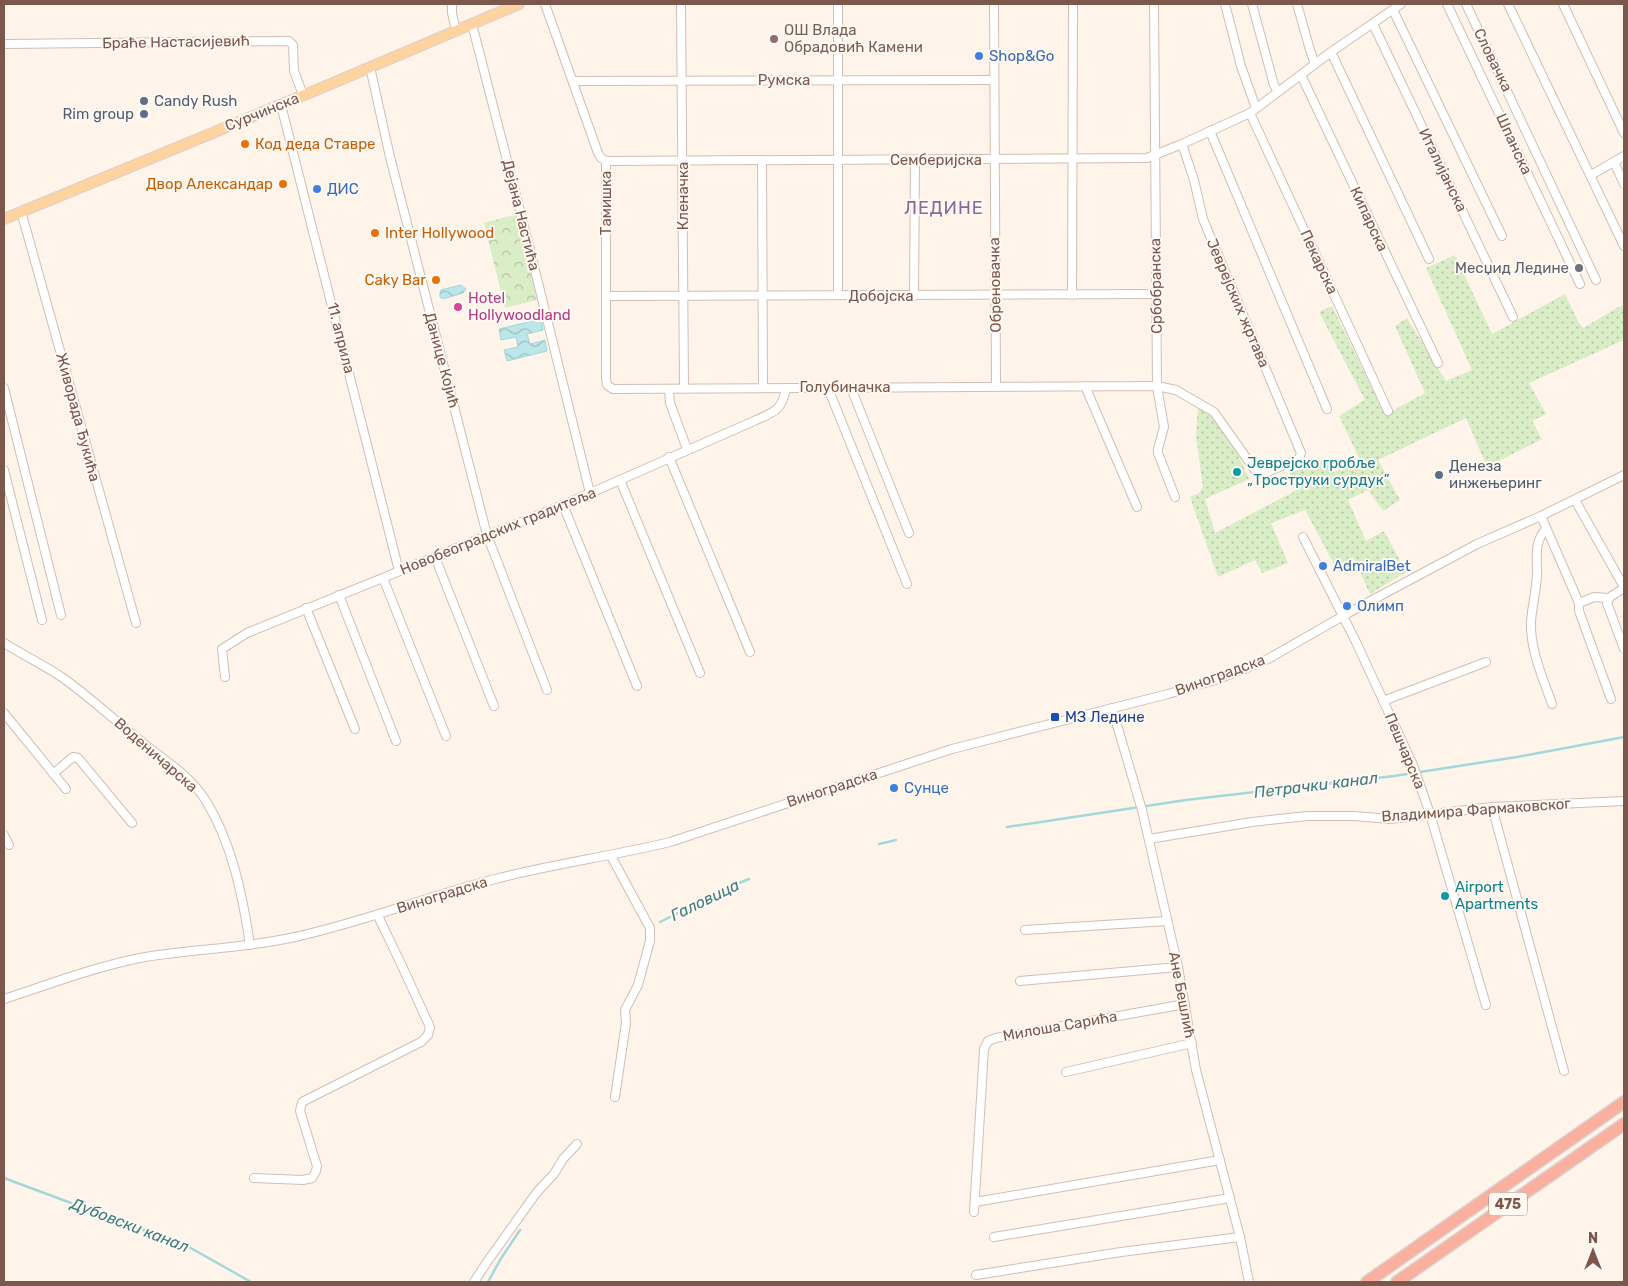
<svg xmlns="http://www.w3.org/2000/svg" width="1628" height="1286" viewBox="0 0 1628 1286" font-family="Rubik,sans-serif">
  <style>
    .grass { fill: url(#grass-dots) }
    .forest { fill: url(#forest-crowns) }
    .cemetery { fill: url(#cemetery-stones) }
    .water { fill: url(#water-waves); stroke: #a2d8dc }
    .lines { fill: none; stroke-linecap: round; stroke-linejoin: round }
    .stream { stroke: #a2d8dc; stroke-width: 2.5 }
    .minor-casing { stroke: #d4bdb1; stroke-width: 10 }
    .major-casing { stroke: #dad0cd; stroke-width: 12 }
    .highway-casing { stroke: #dad0cd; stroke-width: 14 }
    .minor { stroke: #fff; stroke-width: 8 }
    .major { stroke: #fed3a0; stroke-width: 10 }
    .highway { stroke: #faaf9f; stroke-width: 11 }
    .education-dot { fill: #8d6e63; stroke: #fff9f2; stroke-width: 2 }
    .shop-dot { fill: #3f7fe0; stroke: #fff9f2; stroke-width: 2 }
    .service-dot { fill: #5c6f8a; stroke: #fff9f2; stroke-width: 2 }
    .food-dot { fill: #e8710a; stroke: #fff9f2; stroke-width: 2 }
    .worship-dot { fill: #6b7280; stroke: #fff9f2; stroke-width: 2 }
    .hotel-dot { fill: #d1479c; stroke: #fff9f2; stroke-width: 2 }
    .culture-dot { fill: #0f9aa8; stroke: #fff9f2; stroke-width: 2 }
    .transit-dot { fill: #1a4fb4; stroke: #fff9f2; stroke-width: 2 }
    .labels { text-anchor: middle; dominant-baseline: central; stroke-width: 4; stroke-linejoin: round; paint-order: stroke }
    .shield { fill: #fff9f2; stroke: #a3887d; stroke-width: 1 }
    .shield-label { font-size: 14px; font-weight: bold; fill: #7b584b }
    .education-label { font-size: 15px; fill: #785e54; stroke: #fff9f2; text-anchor: start }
    .street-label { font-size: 15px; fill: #7b584b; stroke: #fff9f2 }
    .shop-label { font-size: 15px; fill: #366cbe; stroke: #fff9f2; text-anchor: start }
    .service-label { font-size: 15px; fill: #4e5e75; stroke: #fff9f2; text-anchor: start }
    .food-label { font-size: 15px; fill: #c56008; stroke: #fff9f2; text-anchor: start }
    .worship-label { font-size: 15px; fill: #5b616d; stroke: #fff9f2; text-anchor: end }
    .hotel-label { font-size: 15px; fill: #b23c85; stroke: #fff9f2; text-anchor: start }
    .culture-label { font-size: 15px; fill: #0d838f; stroke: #fff9f2; text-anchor: start }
    .transit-label { font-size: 15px; fill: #164399; stroke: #fff9f2; text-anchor: start }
    .water-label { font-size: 16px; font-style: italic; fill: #3c7b80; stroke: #fff9f2 }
    .quarter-label { font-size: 18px; letter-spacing: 1px; fill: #87679d; stroke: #fff9f2 }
  </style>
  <defs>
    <pattern id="grass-dots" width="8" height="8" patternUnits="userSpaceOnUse" patternTransform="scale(1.25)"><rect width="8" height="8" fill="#d9edc7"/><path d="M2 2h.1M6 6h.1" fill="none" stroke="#b5c3a4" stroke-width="1.8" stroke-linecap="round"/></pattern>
    <pattern id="forest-crowns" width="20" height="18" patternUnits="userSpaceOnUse" patternTransform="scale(1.25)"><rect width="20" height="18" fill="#d9edc7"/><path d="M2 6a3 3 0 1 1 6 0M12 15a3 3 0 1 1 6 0" fill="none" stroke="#b5c3a4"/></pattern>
    <pattern id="cemetery-stones" width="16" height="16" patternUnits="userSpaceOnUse" patternTransform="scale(1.25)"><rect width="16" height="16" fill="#d9edc7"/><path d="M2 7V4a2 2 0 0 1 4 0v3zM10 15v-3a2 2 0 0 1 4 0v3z" fill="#b5c3a4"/></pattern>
    <pattern id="water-waves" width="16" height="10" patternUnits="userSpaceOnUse" patternTransform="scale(1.25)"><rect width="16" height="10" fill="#bce6e9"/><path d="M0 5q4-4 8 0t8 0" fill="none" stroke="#9ebdbf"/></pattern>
  </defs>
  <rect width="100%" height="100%" fill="#fef4ea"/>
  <!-- grass -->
  <polygon class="grass" points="1455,255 1492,334 1565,294 1578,321 1583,328 1624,304 1624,340 1529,383 1546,414 1532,421 1542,439 1487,467 1466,418 1378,460 1400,500 1383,511 1368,490 1348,500 1366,541 1384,531 1406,572 1370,594 1353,557 1335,566 1305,510 1271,523 1288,563 1262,573 1255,560 1218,577 1190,497 1199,493 1203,487 1196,436 1198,407 1213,417 1232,443 1249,479 1205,499 1215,533 1297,490 1289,473 1327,459 1334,472 1360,460 1339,416 1365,400 1319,312 1332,306 1385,415 1425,393 1395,326 1407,318 1446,381 1472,370 1426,268"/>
  <!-- forest -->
  <polygon class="forest" points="518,214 540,299 505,308 484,223"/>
  <!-- cemetery -->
  <polygon class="cemetery" points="1241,462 1247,475 1230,482 1226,470"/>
  <!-- water -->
  <g class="water">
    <polygon points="461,285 466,289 463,293 443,299 440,297 440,292 441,290"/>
    <polygon points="541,319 543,330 527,334 530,344 545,340 547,351 507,361 504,350 518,347 516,337 501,340 499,329"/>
  </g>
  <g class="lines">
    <!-- stream -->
    <g class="stream">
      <polyline points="1007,827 1186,800 1394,776 1517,757 1624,737"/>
      <polyline points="879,844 896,840"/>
      <polyline points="660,922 739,883 749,879"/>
      <polyline points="4,1178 189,1247 251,1282"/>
      <polyline points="488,1282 500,1260 520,1230"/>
    </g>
    <defs>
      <g id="minor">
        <polyline points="452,4 452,13 456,31"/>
        <polyline points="545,4 598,153 601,158 606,161 606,378 607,385 613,389 1157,386 1176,390 1214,412 1257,473 1265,473 1299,459 1301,453 1203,219 1194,180 1182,144"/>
        <polyline points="681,4 684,388"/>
        <polyline points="994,4 996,386"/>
        <polyline points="1154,4 1157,386 1164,427 1158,449 1158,453 1175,497"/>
        <polyline points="1225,4 1241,66 1256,108"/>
        <polyline points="1252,4 1274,85 1278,92"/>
        <polyline points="1297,4 1310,50 1315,64"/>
        <polyline points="1447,4 1580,284"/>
        <polyline points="1466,4 1596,280"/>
        <polyline points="1508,4 1624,246"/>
        <polyline points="1563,4 1624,133"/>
        <polyline points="1393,10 1502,236"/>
        <polyline points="472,24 527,238 590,493"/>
        <polyline points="1373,24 1513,317"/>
        <polyline points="4,44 289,41 293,45 294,71 303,95"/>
        <polyline points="1331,52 1429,259"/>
        <polyline points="370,67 390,157 487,535 547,690"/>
        <polyline points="1301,75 1438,363"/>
        <polyline points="574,81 994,80"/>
        <polyline points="281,105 399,571"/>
        <polyline points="1250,113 1388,411"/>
        <polyline points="1210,131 1327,409"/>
        <polyline points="762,160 763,388"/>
        <polyline points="606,161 1147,158 1182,144 1250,113 1331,52 1401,4"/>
        <polyline points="1614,162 1624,184"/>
        <polyline points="1591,175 1624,156"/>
        <polyline points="21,211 136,623"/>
        <polyline points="838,295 838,4"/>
        <polyline points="1072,295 1073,4"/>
        <polyline points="606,296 1156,294"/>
        <polyline points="914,296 915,160"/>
        <polyline points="1085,386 1137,507"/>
        <polyline points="4,388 61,615"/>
        <polyline points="828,388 907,584"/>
        <polyline points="851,388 909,533"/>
        <polyline points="669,389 670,403 687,449"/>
        <polyline points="669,457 750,652"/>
        <polyline points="4,470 42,620"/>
        <polyline points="620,480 700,673"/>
        <polyline points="1575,500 1624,587"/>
        <polyline points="563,505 637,686"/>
        <polyline points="1541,516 1579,603 1579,611 1611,699"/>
        <path d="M1546 529C1534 542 1537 556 1537 572 1537 589 1532 605 1531 622 1530 650 1543 678 1552 704"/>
        <polyline points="1303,537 1356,642 1413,765 1430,814 1486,1005"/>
        <polyline points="435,557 494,706"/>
        <polyline points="383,578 446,736"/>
        <polyline points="1624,588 1610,597 1607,603 1624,649"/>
        <polyline points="339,595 396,741"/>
        <polyline points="1579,603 1594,597 1609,598"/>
        <polyline points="306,608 355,729"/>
        <path d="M4 643C23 655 44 665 63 678 90 697 115 721 142 742 164 760 191 776 206 801 232 843 243 897 250 945"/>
        <path d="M225 677 222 649 247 633 563 505 754 421C774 412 782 411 786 388"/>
        <polyline points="1383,701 1486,662"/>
        <polyline points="1112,708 1142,810 1178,967 1196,1070 1240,1237 1249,1282"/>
        <polyline points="4,713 66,789"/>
        <polyline points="53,774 73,757 78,758 132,823"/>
        <polyline points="1492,807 1564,1071"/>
        <polyline points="4,835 9,845"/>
        <polyline points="1149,839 1252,822 1307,816 1354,816 1390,819 1492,807 1624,801"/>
        <polyline points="611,856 650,928 650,941 638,985 625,1010 626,1023 615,1097"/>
        <polyline points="1025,930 1167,921"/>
        <polyline points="1020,981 1178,967"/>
        <path d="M4 999C50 984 97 966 145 957 195 949 246 948 295 937 364 922 428 896 495 879 553 864 612 856 670 842L952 749 1168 694 1215 680 1247 668 1268 659 1350 612 1477 544 1541 516 1624 475"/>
        <polyline points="1066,1072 1192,1043"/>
        <polyline points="254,1178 303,1180 312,1178 316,1171 317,1166 300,1111 302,1102 421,1042 428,1035 430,1027 402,966 378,916"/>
        <polyline points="975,1202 1220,1160"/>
        <polyline points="974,1212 984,1049 988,1041 996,1038 1185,1004"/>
        <polyline points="994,1237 1230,1198"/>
        <polyline points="976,1275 1121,1252 1240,1237"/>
        <polyline points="474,1282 487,1262 537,1192 554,1174 563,1159 577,1144"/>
      </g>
      <polyline id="major" points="4,219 326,86 519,4"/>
      <g id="highway">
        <polyline points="1367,1282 1624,1102"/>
        <polyline points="1397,1282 1624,1124"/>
      </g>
    </defs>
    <!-- minor casing -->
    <use href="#minor" class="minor-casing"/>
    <!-- major casing -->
    <use href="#major" class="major-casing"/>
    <!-- highway casing -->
    <use href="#highway" class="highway-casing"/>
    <!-- minor -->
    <use href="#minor" class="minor"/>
    <!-- major -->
    <use href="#major" class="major"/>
    <!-- highway -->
    <use href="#highway" class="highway"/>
  </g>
  <!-- markers -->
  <circle class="education-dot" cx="774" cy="39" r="5"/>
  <g class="shop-dot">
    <circle cx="979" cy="56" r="5"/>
    <circle cx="317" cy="189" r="5"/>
    <circle cx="1323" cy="566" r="5"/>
    <circle cx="1347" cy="606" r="5"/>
    <circle cx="894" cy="788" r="5"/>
  </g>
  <g class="service-dot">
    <circle cx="144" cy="101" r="5"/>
    <circle cx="144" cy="114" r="5"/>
    <circle cx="1439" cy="475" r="5"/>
  </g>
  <g class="food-dot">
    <circle cx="245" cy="144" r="5"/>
    <circle cx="283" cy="184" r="5"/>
    <circle cx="375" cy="233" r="5"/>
    <circle cx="436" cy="280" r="5"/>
  </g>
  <circle class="worship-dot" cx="1579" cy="268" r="5"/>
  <circle class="hotel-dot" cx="458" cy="307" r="5"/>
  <g class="culture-dot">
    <circle cx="1237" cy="472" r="5"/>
    <circle cx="1445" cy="896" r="5"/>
  </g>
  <rect class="transit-dot" x="1050" y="712" width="10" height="10" rx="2.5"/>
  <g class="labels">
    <!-- shield labels -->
    <rect class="shield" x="1489" y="1192.5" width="38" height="23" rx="4"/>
    <g class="shield-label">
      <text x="1508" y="1204">475</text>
    </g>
    <!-- education labels -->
    <g class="education-label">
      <text x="784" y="30">ОШ Влада<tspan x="784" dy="17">Обрадовић Камени</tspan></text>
    </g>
    <!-- street labels -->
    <g class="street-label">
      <text transform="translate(176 42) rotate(-1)">Браће Настасијевић</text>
      <text transform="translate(1493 60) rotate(64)">Словачка</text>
      <text x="784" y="80">Румска</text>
      <text transform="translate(262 112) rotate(-22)">Сурчинска</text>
      <text transform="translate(1514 144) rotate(65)">Шпанска</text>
      <text x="936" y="160">Семберијска</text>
      <text transform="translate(1443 170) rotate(64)">Италијанска</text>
      <text transform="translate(683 196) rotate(-90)">Кленачка</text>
      <text transform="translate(606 203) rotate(-90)">Тамишка</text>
      <text transform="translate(521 215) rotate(76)">Дејана Настића</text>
      <text transform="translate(1369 219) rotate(65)">Кипарска</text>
      <text transform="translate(1319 262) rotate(65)">Пекарска</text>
      <text transform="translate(995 285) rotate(-91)">Обреновачка</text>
      <text transform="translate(1156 286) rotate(-91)">Србобранска</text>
      <text x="881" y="296">Добојска</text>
      <text transform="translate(1238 303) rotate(67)">Јеврејских жртава</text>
      <text transform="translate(341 338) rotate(76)">11. априла</text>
      <text transform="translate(442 360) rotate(75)">Данице Којић</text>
      <text x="845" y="387">Голубиначка</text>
      <text transform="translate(78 417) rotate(75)">Живорада Ђукића</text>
      <text transform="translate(498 531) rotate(-22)">Новобеоградских градитеља</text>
      <text transform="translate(1220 675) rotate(-20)">Виноградска</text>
      <text transform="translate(1405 751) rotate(67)">Пешчарска</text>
      <text transform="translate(156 755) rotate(41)">Воденичарска</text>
      <text transform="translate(832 788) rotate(-18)">Виноградска</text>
      <text transform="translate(1476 810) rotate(-4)">Владимира Фармаковског</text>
      <text transform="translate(442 895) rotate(-17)">Виноградска</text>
      <text transform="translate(1182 995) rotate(79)">Ане Бешлић</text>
      <text transform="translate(1060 1026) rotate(-10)">Милоша Сарића</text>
    </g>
    <!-- shop labels -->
    <g class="shop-label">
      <text x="989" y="56">Shop&amp;Go</text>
      <text x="327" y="189">ДИС</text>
      <text x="1333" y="566">AdmiralBet</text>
      <text x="1357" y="606">Олимп</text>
      <text x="904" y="788">Сунце</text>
    </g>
    <!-- service labels -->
    <g class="service-label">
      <text x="154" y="101">Candy Rush</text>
      <text x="134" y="114" text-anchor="end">Rim group</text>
      <text x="1449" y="466">Денеза<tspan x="1449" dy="17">инжењеринг</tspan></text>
    </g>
    <!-- food labels -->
    <g class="food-label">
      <text x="255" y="144">Код деда Ставре</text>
      <text x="273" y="184" text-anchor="end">Двор Александар</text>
      <text x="385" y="233">Inter Hollywood</text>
      <text x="426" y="280" text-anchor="end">Caky Bar</text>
    </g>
    <!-- worship labels -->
    <g class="worship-label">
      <text x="1569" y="268">Месџид Ледине</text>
    </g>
    <!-- hotel labels -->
    <g class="hotel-label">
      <text x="468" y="298">Hotel<tspan x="468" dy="17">Hollywoodland</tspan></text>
    </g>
    <!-- culture labels -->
    <g class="culture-label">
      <text x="1247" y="463">Јеврејско гробље<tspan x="1247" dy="17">„Троструки сурдук”</tspan></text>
      <text x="1455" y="887">Airport<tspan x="1455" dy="17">Apartments</tspan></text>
    </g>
    <!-- transit labels -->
    <g class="transit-label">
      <text x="1065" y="717">МЗ Ледине</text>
    </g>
    <!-- water labels -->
    <g class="water-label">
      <text transform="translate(1316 785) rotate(-7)">Петрачки канал</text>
      <text transform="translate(705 900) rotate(-26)">Галовица</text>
      <text transform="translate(130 1225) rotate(21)">Дубовски канал</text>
    </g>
    <!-- quarter labels -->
    <g class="quarter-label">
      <text x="944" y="208">ЛЕДИНЕ</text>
    </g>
  </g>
  <!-- border -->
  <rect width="1628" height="1286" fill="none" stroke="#7b584b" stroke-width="10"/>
  <!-- north arrow -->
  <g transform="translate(1593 1251)" stroke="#fff9f2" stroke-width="4" paint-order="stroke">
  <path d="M0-4L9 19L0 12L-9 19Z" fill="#7b584b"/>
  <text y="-8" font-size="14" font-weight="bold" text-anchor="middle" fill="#7b584b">N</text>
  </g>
</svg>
